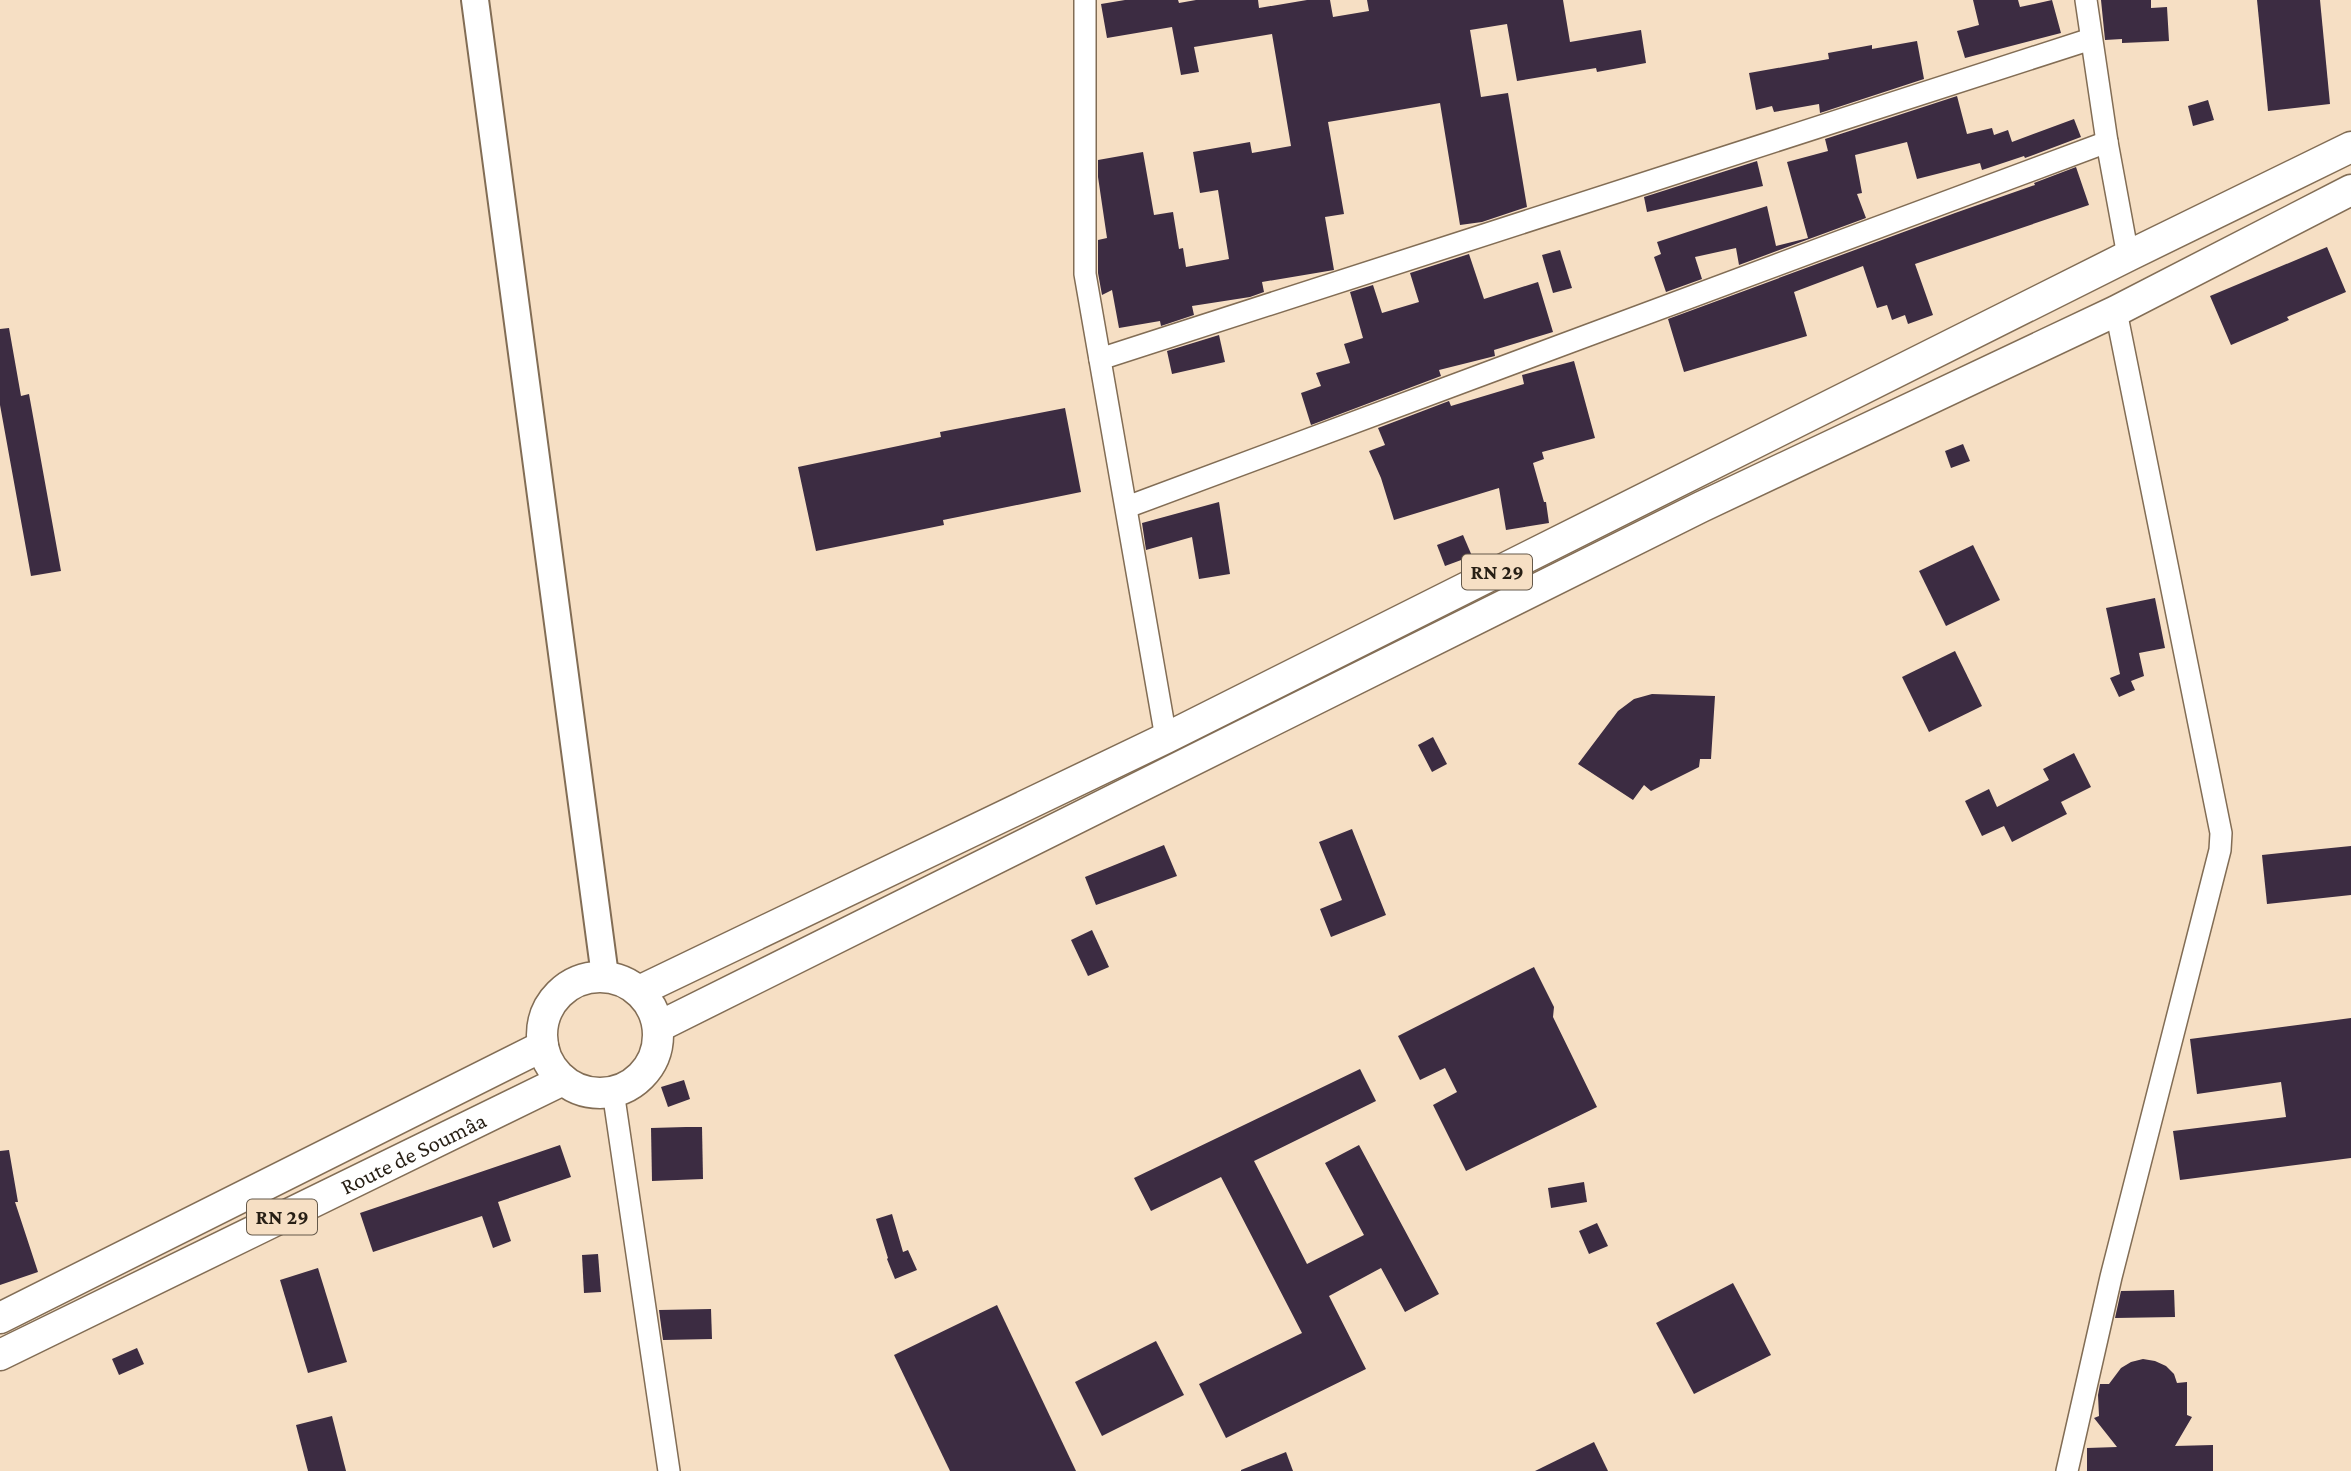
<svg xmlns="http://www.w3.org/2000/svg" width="2351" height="1471" viewBox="0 0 2351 1471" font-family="'Crimson Pro',serif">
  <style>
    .building { fill: #3c2c42 }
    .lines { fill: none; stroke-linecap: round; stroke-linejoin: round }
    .minor-casing { stroke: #826d55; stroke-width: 24 }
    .major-casing { stroke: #826d55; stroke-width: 30 }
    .highway-casing { stroke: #826d55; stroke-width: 33 }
    .minor { stroke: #fff; stroke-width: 21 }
    .major { stroke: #fff; stroke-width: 26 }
    .highway { stroke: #fff; stroke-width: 30 }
    .labels { text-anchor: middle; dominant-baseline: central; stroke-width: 7; stroke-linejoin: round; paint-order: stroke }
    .shield { fill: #f6dfc4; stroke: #65594a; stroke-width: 2 }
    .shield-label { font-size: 21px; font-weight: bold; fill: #271f15 }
    .street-label { font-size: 23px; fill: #271f15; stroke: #f6dfc4 }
  </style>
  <rect width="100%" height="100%" fill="#f6dfc4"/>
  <!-- building -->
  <g class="building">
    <polygon points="1125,0 1178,0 1179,3 1196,0 1258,0 1259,8 1307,0 1330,0 1333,17 1369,11 1367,0 1563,0 1570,42 1641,30 1646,63 1597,72 1596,68 1517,81 1507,24 1470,30 1481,97 1508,93 1527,207 1482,222 1460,225 1440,103 1328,122 1344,214 1325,217 1334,270 1262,282 1264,292 1250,297 1192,306 1194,315 1161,326 1160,321 1119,328 1112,290 1102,295 1098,273 1098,240 1107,238 1098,177 1098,160 1143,152 1154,215 1173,212 1179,249 1183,248 1186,267 1229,259 1218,190 1200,193 1193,152 1250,142 1252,153 1291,146 1272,34 1194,47 1199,72 1181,75 1172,27 1107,38 1101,4"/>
    <polygon points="1973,0 2018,0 2020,7 2052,0 2061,33 1965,58 1957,31 1979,25"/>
    <polygon points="2101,0 2151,0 2151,8 2167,7 2169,41 2122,43 2122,39 2105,40"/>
    <polygon points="2257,0 2320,0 2330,104 2268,111"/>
    <polygon points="1917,41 1924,79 1820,113 1819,104 1774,112 1772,106 1756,110 1749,73 1829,59 1828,53 1872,45 1872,49"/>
    <polygon points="1957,96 1967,134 1992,128 1994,135 2008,130 2012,142 2074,119 2081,137 2025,158 2024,156 1982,170 1980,163 1917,179 1907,142 1855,155 1862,193 1857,194 1866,218 1739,265 1736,248 1695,257 1702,279 1666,292 1654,257 1661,254 1657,242 1767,206 1776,246 1808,238 1787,162 1828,151 1825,139"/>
    <polygon points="2208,100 2214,120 2193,126 2188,106"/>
    <polygon points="1757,161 1763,186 1647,212 1644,197"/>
    <polygon points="2076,167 2089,205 1915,264 1933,315 1908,324 1905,315 1892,320 1887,305 1877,308 1863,266 1794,292 1807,336 1684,372 1668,319 1955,213 2035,185 2034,183"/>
    <polygon points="2327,247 2346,292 2287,317 2289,320 2231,345 2210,296"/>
    <polygon points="1560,250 1572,288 1553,293 1542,255"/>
    <polygon points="1469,254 1484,299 1538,282 1553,332 1494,350 1495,356 1439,370 1441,376 1311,425 1301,393 1321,386 1316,373 1350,363 1344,344 1363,338 1350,292 1373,285 1382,313 1419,302 1410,273"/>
    <polygon points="9,328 21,396 29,394 61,571 31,576 0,405 0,329"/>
    <polygon points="1219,335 1225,362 1172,374 1167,351"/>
    <polygon points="1574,361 1595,438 1542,452 1544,459 1533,463 1544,502 1546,502 1549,523 1506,530 1499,488 1394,520 1381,478 1369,451 1385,445 1378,428 1449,401 1451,406 1524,384 1522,375"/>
    <polygon points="1065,408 1081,492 943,520 944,525 816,551 798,467 941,437 940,432"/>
    <polygon points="1963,444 1970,461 1951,468 1945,451"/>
    <polygon points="1219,502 1230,574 1199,579 1192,537 1146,550 1142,523"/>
    <polygon points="1463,535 1472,556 1445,566 1437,545"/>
    <polygon points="1973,545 2000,600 1946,626 1919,571"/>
    <polygon points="2155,598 2165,648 2139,653 2144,676 2131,681 2135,690 2119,697 2110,678 2120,674 2106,608"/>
    <polygon points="1955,651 1982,706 1929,732 1902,677"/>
    <polygon points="1652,694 1715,696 1711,759 1700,759 1699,767 1651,791 1644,785 1633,800 1578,764 1618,711 1634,699"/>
    <polygon points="1433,737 1447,764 1432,772 1418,745"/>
    <polygon points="2074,753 2091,787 2061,802 2067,814 2012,842 2004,826 1982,836 1965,801 1989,789 1997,807 2049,780 2043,769"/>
    <polygon points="1352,829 1386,915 1331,937 1320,909 1342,900 1319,842"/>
    <polygon points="1164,845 1177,876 1096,905 1085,877"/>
    <polygon points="2351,846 2351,895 2267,904 2262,855"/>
    <polygon points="1092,930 1109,967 1088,976 1071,940"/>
    <polygon points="1534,967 1554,1007 1553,1017 1597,1107 1466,1171 1433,1105 1457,1092 1445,1068 1420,1080 1398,1036"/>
    <polygon points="2351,1018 2351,1158 2180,1180 2173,1131 2286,1117 2281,1082 2197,1094 2190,1039"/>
    <polygon points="1360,1069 1376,1101 1254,1161 1307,1264 1364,1235 1325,1163 1359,1145 1439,1294 1405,1312 1381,1268 1329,1296 1366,1369 1226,1438 1199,1384 1302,1333 1221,1177 1151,1211 1134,1178"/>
    <polygon points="684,1080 690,1099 668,1107 661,1087"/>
    <polygon points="686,1127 702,1127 703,1179 652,1181 651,1128"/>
    <polygon points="560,1145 571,1177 498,1202 511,1241 493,1248 482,1216 373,1252 360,1213"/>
    <polygon points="9,1150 18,1202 15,1202 38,1272 0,1285 0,1151"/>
    <polygon points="1584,1182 1587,1202 1551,1208 1548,1188"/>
    <polygon points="892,1214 903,1252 908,1250 917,1270 895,1279 887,1259 888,1258 876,1219"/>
    <polygon points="1597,1223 1608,1246 1589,1254 1579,1231"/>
    <polygon points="598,1254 601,1292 584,1293 582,1255"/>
    <polygon points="318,1268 347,1362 308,1373 280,1280"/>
    <polygon points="1733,1283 1771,1355 1694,1394 1656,1323"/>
    <polygon points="2174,1290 2175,1317 2115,1318 2121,1291"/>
    <polygon points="997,1305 1076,1471 950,1471 894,1355"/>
    <polygon points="711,1309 712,1339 663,1340 659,1310"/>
    <polygon points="1156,1341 1184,1395 1102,1436 1075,1382"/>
    <polygon points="137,1348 144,1364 119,1375 112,1359"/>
    <polygon points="2143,1359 2155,1361 2166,1366 2174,1374 2177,1383 2187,1382 2187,1415 2192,1417 2175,1446 2213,1445 2213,1471 2087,1471 2087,1448 2117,1447 2094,1418 2099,1416 2098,1395 2100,1384 2109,1384 2121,1368 2131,1362"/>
    <polygon points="332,1416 346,1471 308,1471 296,1425"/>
    <polygon points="1594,1442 1608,1471 1535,1471"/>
    <polygon points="1286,1452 1293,1471 1241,1471 1241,1470"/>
  </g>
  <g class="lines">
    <defs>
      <g id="minor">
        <polyline points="1085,0 1085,274 1166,738"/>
        <polyline points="2086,0 2107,142 2128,256"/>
        <polyline points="1100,359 2091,39"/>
        <polyline points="1127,507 2107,142"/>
        <polyline points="613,1091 669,1471"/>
        <polyline points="2067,1471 2111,1277 2220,850 2221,833 2116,311"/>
      </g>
      <polyline id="major" points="475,0 605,976"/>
      <g id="highway">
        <circle cx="600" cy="1035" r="58"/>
        <polyline points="639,991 1166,738 2128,256 2351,147"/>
        <polyline points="658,1027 1701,507 2116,311 2351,190"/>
        <polyline points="0,1318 543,1046"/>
        <path id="s1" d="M0 1355 563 1080"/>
      </g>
    </defs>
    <!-- minor casing -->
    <use href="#minor" class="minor-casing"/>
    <!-- major casing -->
    <use href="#major" class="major-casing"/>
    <!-- highway casing -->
    <use href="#highway" class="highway-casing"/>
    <!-- minor -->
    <use href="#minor" class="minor"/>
    <!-- major -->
    <use href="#major" class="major"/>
    <!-- highway -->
    <use href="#highway" class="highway"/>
  </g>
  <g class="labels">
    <!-- shield labels -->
    <g class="shield">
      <rect x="1462" y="554.5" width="70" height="35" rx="5"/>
      <rect x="247" y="1199.5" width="70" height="35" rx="5"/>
    </g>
    <g class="shield-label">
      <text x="1497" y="572">RN 29</text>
      <text x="282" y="1217">RN 29</text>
    </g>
    <!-- street labels -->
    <g class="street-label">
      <text stroke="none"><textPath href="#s1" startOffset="460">Route de Soumâa</textPath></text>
    </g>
  </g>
</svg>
